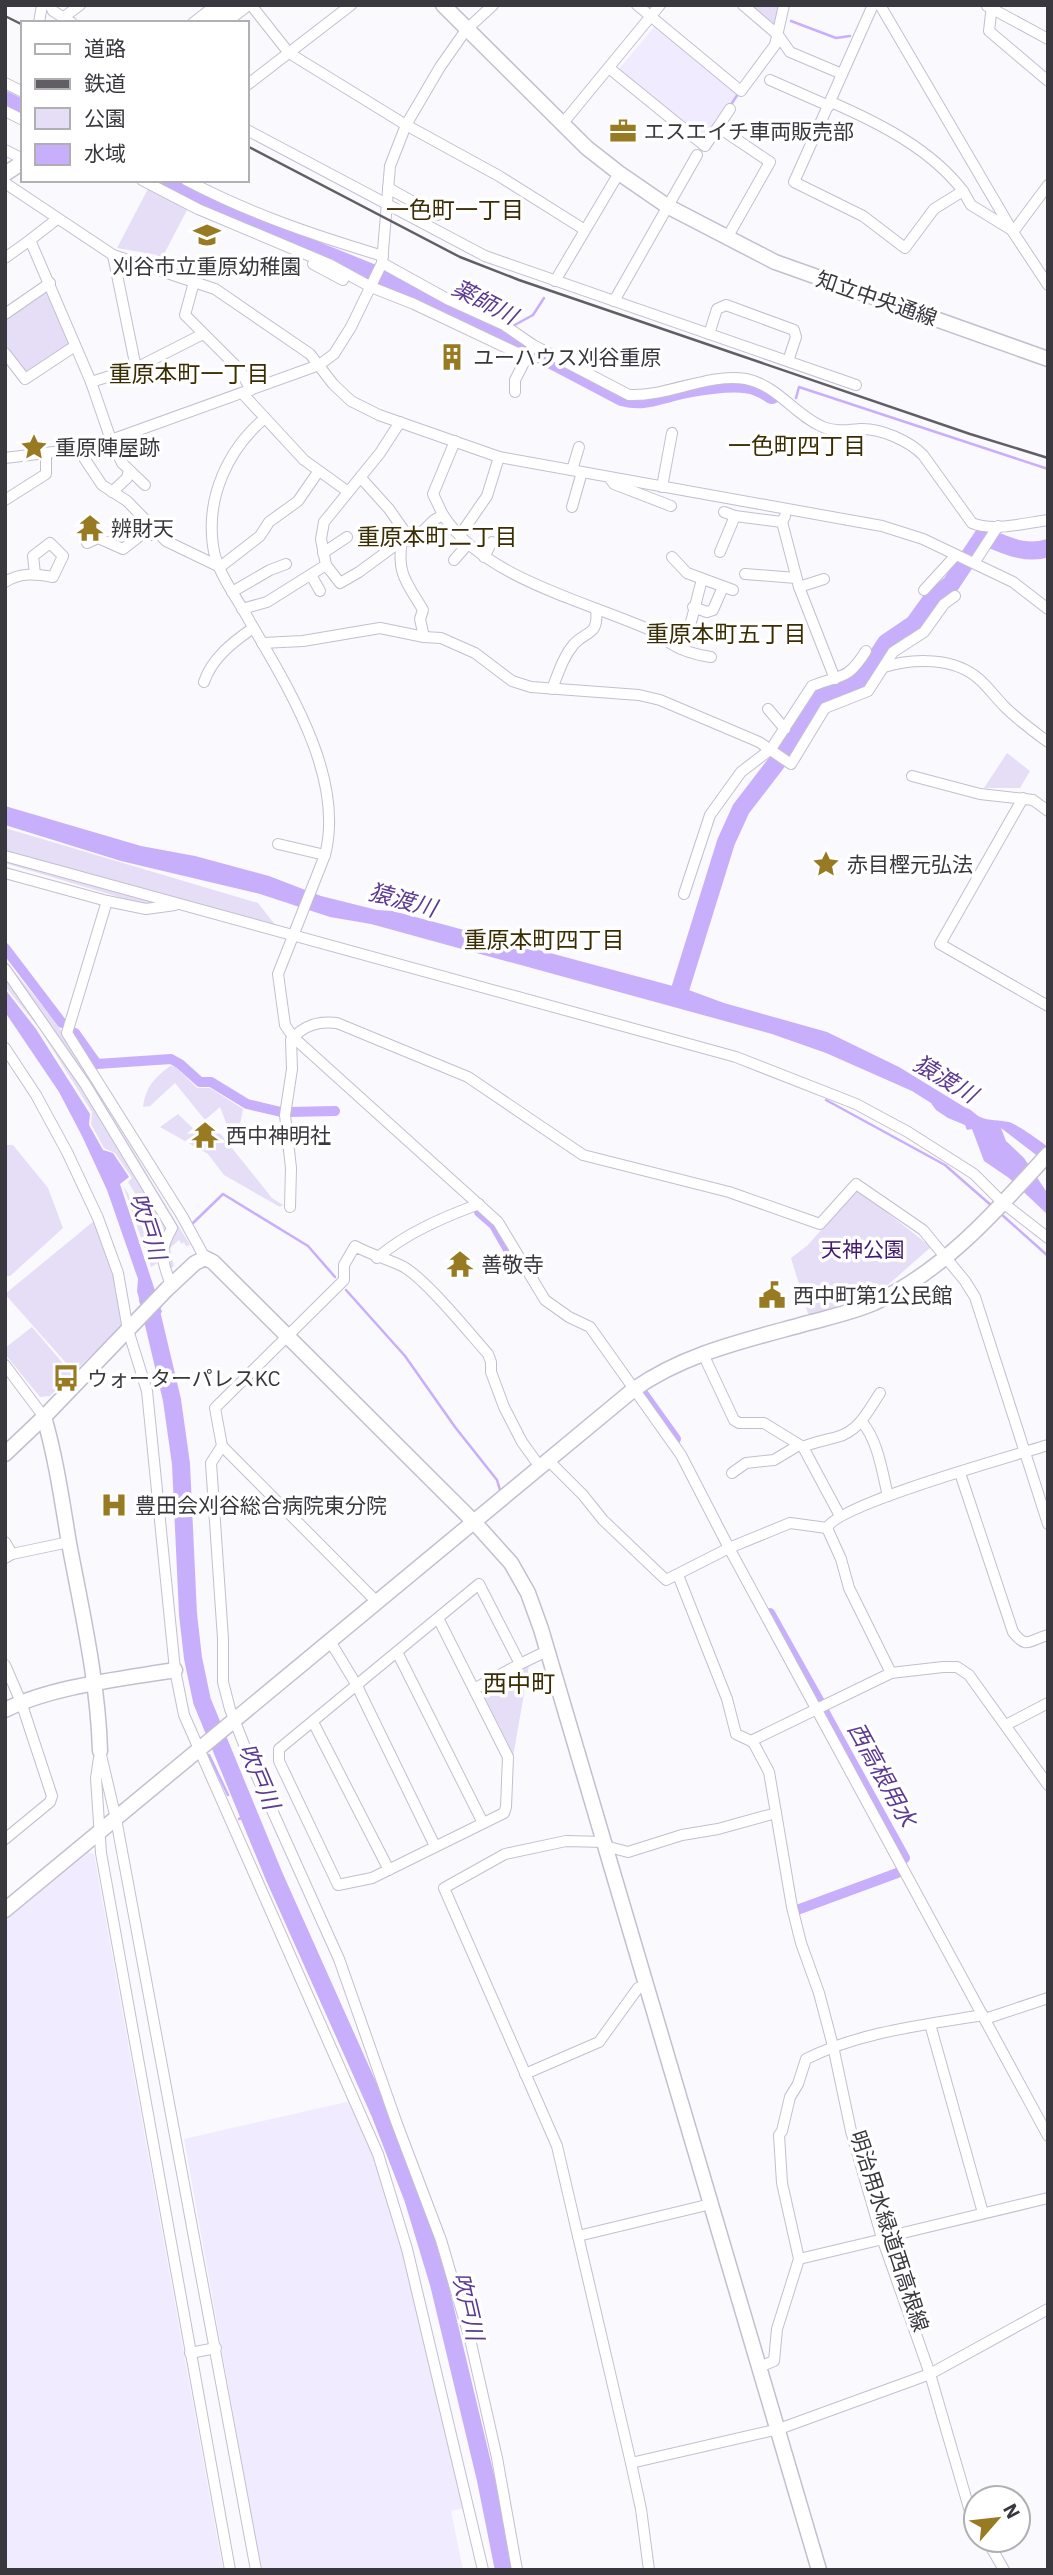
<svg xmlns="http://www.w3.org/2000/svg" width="1053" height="2575" viewBox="0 0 1053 2575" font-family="'IBM Plex Sans','Noto Sans JP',sans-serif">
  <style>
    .built { fill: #f1ebff }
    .green { fill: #e5def6 }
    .water { fill: #c8affc }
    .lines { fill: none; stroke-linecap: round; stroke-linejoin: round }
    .stream { stroke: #c8affc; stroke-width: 2.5 }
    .canal { stroke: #c8affc; stroke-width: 10 }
    .river { stroke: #c8affc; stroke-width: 18 }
    .street-casing { stroke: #c4bfd0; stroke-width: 12 }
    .secondary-casing { stroke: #c4bfd0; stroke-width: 17 }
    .street { stroke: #fff; stroke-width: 10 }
    .secondary { stroke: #fff; stroke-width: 14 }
    .rail { stroke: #615f65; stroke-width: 2.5 }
    .labels { text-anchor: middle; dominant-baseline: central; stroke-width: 7; stroke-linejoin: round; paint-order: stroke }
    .poi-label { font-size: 21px; fill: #3a383f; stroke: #fff; text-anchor: start }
    .street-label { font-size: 21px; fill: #3a383f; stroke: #fff }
    .park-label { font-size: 21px; fill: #411a71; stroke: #fff }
    .neighbourhood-label { font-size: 23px; fill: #3b2d03; stroke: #fff }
    .water-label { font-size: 23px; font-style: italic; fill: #5d3a92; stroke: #fff }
    .quarter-label { font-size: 24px; fill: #3b2d03; stroke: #fff }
  </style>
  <rect width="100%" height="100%" fill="#faf9fd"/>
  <!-- built -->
  <g class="built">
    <polygon points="656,25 736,92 737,96 707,137 703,139 618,70"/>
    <polygon points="87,1852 94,1854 223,2570 5,2570 5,1919"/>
    <polygon points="351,2101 389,2196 465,2508 451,2511 463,2570 261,2570 184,2139"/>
  </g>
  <!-- green -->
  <g class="green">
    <polygon points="751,5 781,5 779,22 773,24"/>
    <polygon points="148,189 188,208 163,256 117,248"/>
    <polygon points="46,289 71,344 26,374 5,347 5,318"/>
    <polygon points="1007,753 1030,771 1020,788 984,788"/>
    <polygon points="5,828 258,903 276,926 160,903 142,904 5,863"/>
    <polygon points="5,960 57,1024 190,1245 186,1246 184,1242 182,1244 179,1240 170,1248 174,1266 163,1275 161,1261 151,1267 123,1185 153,1237 160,1234 128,1182 132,1178 115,1153 104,1148 91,1124 92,1112 39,1028 5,986"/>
    <path d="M170 1066 176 1067 197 1088H210L243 1109 238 1136 229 1130 220 1107 205 1120 175 1083 150 1106 143 1107C145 1088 155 1077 170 1066Z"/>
    <polygon points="178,1114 202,1137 219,1132 272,1198 283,1205 280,1207 224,1175 208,1154 160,1127"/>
    <polygon points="5,1145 13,1145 48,1188 63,1228 10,1276 5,1276"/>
    <polygon points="857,1189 931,1247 882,1290 839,1303 834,1308 809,1317 791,1258 808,1245"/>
    <polygon points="94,1221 113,1274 123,1321 121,1326 74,1372 5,1294"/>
    <polygon points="32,1327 72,1374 50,1396 40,1397 5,1354 5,1348"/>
    <polygon points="529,1665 513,1757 481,1693 483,1689"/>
  </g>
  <!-- water -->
  <g class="water">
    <path d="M5 806 141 846 195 856 269 876 321 896 377 910 393 911 673 986 683 969 692 972 686 989 724 1003 827 1032 899 1067 966 1108C973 1110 974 1114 980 1117 989 1121 1000 1120 1009 1122 1015 1123 1042 1142 1048 1147V1164L1001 1128 1006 1141 1024 1158 1048 1194V1215L1009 1178 984 1161 972 1129 967 1130 965 1125 948 1118 936 1110 931 1103 912 1091 826 1053 772 1034 371 924 330 917 260 894 121 861 5 825Z"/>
    <polygon points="5,989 36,1029 90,1114 89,1125 103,1150 113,1153 129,1177 120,1184 162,1312 146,1326 137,1291 138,1279 107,1190 82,1136 59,1092 5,1012"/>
  </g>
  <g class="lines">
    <!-- stream -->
    <g class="stream">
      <polyline points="791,21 836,38 850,36"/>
      <polyline points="730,106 738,94"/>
      <polyline points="511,327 533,315 544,298"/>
      <polyline points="501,335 503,331"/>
      <polyline points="796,398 799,387 1048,469"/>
      <polyline points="826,1100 945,1165 993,1207"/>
      <polyline points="1001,1214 1048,1256"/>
      <polyline points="193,1223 223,1194 308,1246 335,1277"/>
      <polyline points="346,1290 405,1356 455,1427 497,1480 500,1490"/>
      <polyline points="209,1755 228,1795"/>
      <polyline points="239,1819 250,1814"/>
    </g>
    <!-- canal -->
    <g class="canal">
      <polyline points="5,948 62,1023"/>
      <polyline points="75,1033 97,1064 171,1059 180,1064 200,1082 211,1082 247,1104 281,1112"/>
      <polyline points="289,1112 335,1111"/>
      <polyline points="479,1212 494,1225 519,1269"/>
      <polyline points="643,1393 676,1439"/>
      <polyline points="770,1613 820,1702"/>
      <polyline points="823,1709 905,1858"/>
      <polyline points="797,1910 900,1872"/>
    </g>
    <!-- river -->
    <g class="river">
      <polyline points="5,100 23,109"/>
      <path d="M160 180 268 231 397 283 527 347 622 397C641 402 651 398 670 393 690 387 738 379 757 387 762 389 767 392 772 395"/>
      <path d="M679 993 726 842 741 809 784 753 816 700 826 693 851 687 862 680 886 643 914 624 932 599 951 584 983 536C1004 544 1025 556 1048 548"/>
      <polyline points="148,1299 172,1400 181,1464 188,1614 193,1658 202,1701 274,1876 380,2113 413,2198 439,2284 486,2480 504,2570"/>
    </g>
    <defs>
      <g id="street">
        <polyline points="50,5 53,11 72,23"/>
        <polyline points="251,5 289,53 406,125 499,176 585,230"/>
        <polyline points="637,5 741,91 775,45 784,5"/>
        <polyline points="743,5 778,35 790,52 842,74"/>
        <polyline points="880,5 1013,232 1048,285"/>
        <polyline points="992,5 989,31 1048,81"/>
        <polyline points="987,6 1048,39"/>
        <polyline points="64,17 80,5"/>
        <polyline points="39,23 42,5"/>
        <polyline points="193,23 216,5"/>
        <polyline points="225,23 245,8 245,5"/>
        <polyline points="609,68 705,146 718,127 770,162 727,238"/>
        <polyline points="770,80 829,106"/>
        <polyline points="5,83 23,92"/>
        <polyline points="247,85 351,5"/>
        <path d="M831 102C879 123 931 149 963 191L934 209 905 248 863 216 794 182 873 5"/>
        <polyline points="5,111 23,120"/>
        <polyline points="563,123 660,5"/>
        <polyline points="718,127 730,109"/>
        <polyline points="247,130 485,256 856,385"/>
        <polyline points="5,150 23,159"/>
        <polyline points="142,180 198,209 329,264 371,287 414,304 526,357"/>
        <path d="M186 180C251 214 313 235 383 256"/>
        <polyline points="5,183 113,255 215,289 310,354 333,384 351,401 379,415 499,457 882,526 923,539 1013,582 1048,609"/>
        <polyline points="388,188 437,215"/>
        <polyline points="963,191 971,205 1010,229"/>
        <polyline points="57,219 30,240 91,382 111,440 122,463 145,485"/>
        <polyline points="1013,232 1048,185"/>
        <polyline points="113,255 136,368"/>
        <polyline points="5,258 30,240"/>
        <polyline points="382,263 449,300 504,325 533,345 515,380 515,392"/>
        <polyline points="145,264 162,261 185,265"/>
        <polyline points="313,264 343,280"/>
        <polyline points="555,281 619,173"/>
        <polyline points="194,282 185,315 240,370 251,390"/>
        <polyline points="614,301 697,155"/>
        <polyline points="5,314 50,283"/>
        <polyline points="709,334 717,309 726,305 794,330 796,337 788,361"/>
        <path d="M533 345 629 395C668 397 706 373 746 379 777 385 796 416 823 427 835 432 848 430 860 429 881 428 909 441 923 455L972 523C993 532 1025 523 1048 520"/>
        <polyline points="5,353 25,379 75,346"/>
        <polyline points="91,382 136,368 203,334"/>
        <polyline points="242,393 304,460 347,491"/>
        <path d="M265 418C228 449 206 497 213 546 216 570 233 592 245 613 283 680 346 774 325 855L278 974 285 1025 293 1037 498 1222 545 1300 569 1317 590 1327 681 1455 729 1548 1048 2136"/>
        <polyline points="78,449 102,485 127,501 166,541 220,567"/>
        <polyline points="5,458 78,449 111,440 319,365 334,354 351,327 382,263 390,166 406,125 440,67 466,30 493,5"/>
        <polyline points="572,470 579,447"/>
        <polyline points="361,478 389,509 412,542 434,520 443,515 433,494 455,441"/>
        <polyline points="611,480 614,484 671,506"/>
        <polyline points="662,487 672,433"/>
        <polyline points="112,492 127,478 129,470"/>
        <polyline points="5,500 46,474 46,453"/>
        <polyline points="572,507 582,472"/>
        <polyline points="724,512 735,516 782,522 785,516"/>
        <path d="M443 515C485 580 590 602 657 633 663 636 666 640 670 643 682 651 697 655 711 657"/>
        <polyline points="782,522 799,587 835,679"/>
        <polyline points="460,535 487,496 499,457"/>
        <path d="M402 541C396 574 408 584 423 610L420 619 424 637"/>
        <polyline points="87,543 98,538 123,549 141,535 160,535"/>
        <polyline points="720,552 735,516"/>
        <polyline points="323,553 347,537"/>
        <polyline points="484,557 492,542"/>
        <polyline points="672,557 687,573 733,590"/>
        <polyline points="454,560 468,544"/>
        <polyline points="974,563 998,526"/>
        <polyline points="326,565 340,583 359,572 408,536"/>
        <polyline points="220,567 260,536 269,522 298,501 318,472"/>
        <polyline points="745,574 796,578"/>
        <polyline points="311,575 320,591"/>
        <path d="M5 582C21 572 36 574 53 577L63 556 50 543 33 556 35 574"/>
        <polyline points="799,587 824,579"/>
        <polyline points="924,590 956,555"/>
        <polyline points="232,592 270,570 286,564"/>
        <polyline points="693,607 707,612 713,610 723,587"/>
        <polyline points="242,609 267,602 326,565 321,539 324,522 380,453 400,422"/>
        <polyline points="262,643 303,641 380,628 424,637 441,638 475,653 512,681 531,687 639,695 660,700 759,742 791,764 825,708 868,691 893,652 924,632 944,604 955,596"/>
        <path d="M681 649C692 627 695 603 702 580"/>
        <path d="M884 667C913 658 954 657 979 679 988 687 996 698 1005 707 1018 720 1033 731 1048 742"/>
        <path d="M204 682C212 658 233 642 253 628"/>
        <path d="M552 689C558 674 563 657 574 644 587 630 599 636 596 609"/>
        <polyline points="768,709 785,729"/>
        <polyline points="912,776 980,794 1033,800 1048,811"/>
        <polyline points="1023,798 940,944 1048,1006"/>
        <polyline points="278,844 325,855"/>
        <polyline points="5,856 736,1057 856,1104 908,1132 974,1174 1003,1203 1048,1238"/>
        <polyline points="5,873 107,901"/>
        <path d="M684 894 710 815 741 772 771 749 812 686C842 674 847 681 866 651"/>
        <polyline points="175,905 146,909 107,901 67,1033 182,1216 205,1258"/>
        <path d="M5 969 85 1084 172 1228C158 1252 162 1261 171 1285"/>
        <polyline points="5,1048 36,1095 67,1152 98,1218 118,1273 128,1330 147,1391 175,1670 184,1715 378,2154 407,2249 483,2570"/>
        <path d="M290 1207 291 1168 285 1115 292 1069 291 1040C304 1025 318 1021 337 1023L468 1077 583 1155 729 1192 820 1224 856 1184 923 1230 965 1281 975 1297 1048 1524"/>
        <path d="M377 1258C406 1233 444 1217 479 1204"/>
        <polyline points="703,1354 734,1420 739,1423 764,1423 803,1447"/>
        <polyline points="5,1365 44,1417"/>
        <path d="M862 1422C878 1441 882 1471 888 1496"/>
        <polyline points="222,1446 377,1602"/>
        <polyline points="548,1460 583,1495 603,1520 666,1580 729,1548 790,1523 827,1528"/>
        <polyline points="732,1473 746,1463 774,1460 799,1445"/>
        <path d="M960 1473 1013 1632C1027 1650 1029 1640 1048 1635"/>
        <path d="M840 1516 803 1447C814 1442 826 1440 837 1437 859 1431 868 1411 880 1393"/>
        <path d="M827 1528C838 1504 1013 1456 1048 1445"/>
        <polyline points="827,1528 841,1559 849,1588 891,1673"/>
        <polyline points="5,1542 12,1554"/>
        <polyline points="5,1558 12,1554 69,1542"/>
        <polyline points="678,1575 727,1699 736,1734 753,1742 769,1772 792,1907 801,1943 819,1993 833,2046 851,2131 882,2238 930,2374 976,2532"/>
        <polyline points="438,1618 508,1757 506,1807 504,1813 372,1878 338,1885 279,1761 279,1749 479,1584 520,1664 474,1689"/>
        <polyline points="330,1641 356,1684 435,1846"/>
        <polyline points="397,1652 483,1823"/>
        <polyline points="520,1664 547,1651"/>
        <polyline points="5,1665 21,1702 52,1796 50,1802 5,1839"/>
        <polyline points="313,1722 389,1870"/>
        <polyline points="1006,1725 1048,1703"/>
        <polyline points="751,1741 891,1673 943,1667 957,1667 969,1675 1048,1785"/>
        <polyline points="100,1751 116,1819 256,2570"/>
        <polyline points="99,1758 96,1778 101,1853 230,2570"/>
        <polyline points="604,1842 566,1841 505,1854 444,1888 557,2146 631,2463 641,2509 649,2570"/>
        <polyline points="605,1846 628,1852 682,1835 718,1829 776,1813"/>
        <polyline points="985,2019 1048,1998"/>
        <polyline points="930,2024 983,2213"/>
        <polyline points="525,2074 599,2042 638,1988 646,1985"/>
        <polyline points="578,2236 711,2204"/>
        <polyline points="799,2259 879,2240 882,2238 1048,2198"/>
        <polyline points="190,2353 216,2348"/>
        <path d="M759 2367 774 2361 777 2329 799 2259 782 2183 779 2135 782 2131 790 2097 798 2084 806 2059C860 2032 923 2025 983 2015"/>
        <polyline points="631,2463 779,2429 930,2374 1048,2309"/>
        <polyline points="987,2540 1004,2570"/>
        <path d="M517 2570 497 2458 470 2339 441 2240 397 2124 339 1959 254 1770 230 1709 223 1682V1639L211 1463 222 1446 215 1408 344 1280V1265L355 1246C369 1254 385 1258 400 1265 423 1275 469 1333 488 1354L491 1362V1372L504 1407 522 1442 540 1467"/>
      </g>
      <g id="secondary">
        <polyline points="443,5 587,148 619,173 667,206 775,262 1048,359"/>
        <polyline points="209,23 233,5"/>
        <polyline points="5,174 23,162"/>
        <polyline points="5,1454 44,1417"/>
        <path d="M5 1710C52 1686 122 1679 175 1670"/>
        <path d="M100 1751C98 1681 82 1612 69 1543 62 1501 56 1458 44 1417L167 1289 195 1263 205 1258 213 1262 475 1523 511 1563 528 1593 541 1629 819 2570"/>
        <path d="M5 1910 633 1390C685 1353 747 1340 808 1323 830 1317 853 1312 874 1303 944 1271 997 1210 1048 1154"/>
      </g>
    </defs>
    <!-- street casing -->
    <use href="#street" class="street-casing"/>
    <!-- secondary casing -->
    <use href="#secondary" class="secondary-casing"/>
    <!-- street -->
    <use href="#street" class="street"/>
    <!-- secondary -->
    <use href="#secondary" class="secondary"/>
    <!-- rail -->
    <g class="rail">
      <polyline points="5,16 23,25"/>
      <polyline points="247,146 460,257 519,280 970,434 1048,458"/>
    </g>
  </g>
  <!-- icons -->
  <defs>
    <symbol id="office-bare" viewBox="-9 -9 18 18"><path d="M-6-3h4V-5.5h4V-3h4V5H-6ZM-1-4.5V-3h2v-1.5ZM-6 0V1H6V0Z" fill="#977a22" stroke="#fff" stroke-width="2.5" paint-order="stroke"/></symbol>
    <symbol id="school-bare" viewBox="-9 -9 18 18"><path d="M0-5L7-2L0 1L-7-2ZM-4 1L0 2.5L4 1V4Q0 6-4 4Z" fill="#977a22" stroke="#fff" stroke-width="2.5" paint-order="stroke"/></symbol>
    <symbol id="building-bare" viewBox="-9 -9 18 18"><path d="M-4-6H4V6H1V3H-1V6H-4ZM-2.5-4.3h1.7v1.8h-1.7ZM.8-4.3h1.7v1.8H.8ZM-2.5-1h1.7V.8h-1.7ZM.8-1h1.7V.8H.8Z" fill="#977a22" stroke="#fff" stroke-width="2.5" paint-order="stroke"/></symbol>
    <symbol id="sight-bare" viewBox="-9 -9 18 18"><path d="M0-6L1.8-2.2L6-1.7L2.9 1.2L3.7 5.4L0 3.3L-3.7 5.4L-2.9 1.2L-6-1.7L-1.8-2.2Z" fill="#977a22" stroke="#fff" stroke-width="2.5" paint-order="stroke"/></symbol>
    <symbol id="temple-bare" viewBox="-9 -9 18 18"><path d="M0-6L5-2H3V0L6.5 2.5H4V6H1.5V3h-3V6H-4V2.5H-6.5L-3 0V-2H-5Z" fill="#977a22" stroke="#fff" stroke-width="2.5" paint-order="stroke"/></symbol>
    <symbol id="civic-bare" viewBox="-9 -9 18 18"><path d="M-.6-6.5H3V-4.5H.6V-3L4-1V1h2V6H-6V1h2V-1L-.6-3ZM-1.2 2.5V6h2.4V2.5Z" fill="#977a22" stroke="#fff" stroke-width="2.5" paint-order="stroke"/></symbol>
    <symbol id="bus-bare" viewBox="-9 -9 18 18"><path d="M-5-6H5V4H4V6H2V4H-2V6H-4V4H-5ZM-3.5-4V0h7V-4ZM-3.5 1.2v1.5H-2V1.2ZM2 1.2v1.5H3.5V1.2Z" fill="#977a22" stroke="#fff" stroke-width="2.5" paint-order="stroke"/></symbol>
    <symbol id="hospital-bare" viewBox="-9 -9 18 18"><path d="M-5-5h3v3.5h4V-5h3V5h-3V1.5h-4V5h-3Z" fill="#977a22" stroke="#fff" stroke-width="2.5" paint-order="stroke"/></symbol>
  </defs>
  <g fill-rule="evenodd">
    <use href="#office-bare" x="604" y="112" width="38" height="38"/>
    <use href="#school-bare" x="188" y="216" width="38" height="38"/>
    <use href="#building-bare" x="433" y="338" width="38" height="38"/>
    <use href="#sight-bare" x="15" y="428" width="38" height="38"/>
    <use href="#temple-bare" x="71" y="509" width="38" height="38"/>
    <use href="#sight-bare" x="807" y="845" width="38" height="38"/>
    <use href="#temple-bare" x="186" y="1116" width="38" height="38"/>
    <use href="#temple-bare" x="441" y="1245" width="38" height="38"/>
    <use href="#civic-bare" x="753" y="1276" width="38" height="38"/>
    <use href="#bus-bare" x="47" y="1359" width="38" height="38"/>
    <use href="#hospital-bare" x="95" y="1486" width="38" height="38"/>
  </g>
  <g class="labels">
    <!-- poi labels -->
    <g class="poi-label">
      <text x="644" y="131">エスエイチ車両販売部</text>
      <text x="207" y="266" text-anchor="middle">刈谷市立重原幼稚園</text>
      <text x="473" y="357">ユーハウス刈谷重原</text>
      <text x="55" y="447">重原陣屋跡</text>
      <text x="111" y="528">辨財天</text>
      <text x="847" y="864">赤目樫元弘法</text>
      <text x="226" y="1135">西中神明社</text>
      <text x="481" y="1264">善敬寺</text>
      <text x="793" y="1295">西中町第1公民館</text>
      <text x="87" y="1378">ウォーターパレスKC</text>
      <text x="135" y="1505">豊田会刈谷総合病院東分院</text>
    </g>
    <!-- street labels -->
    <g class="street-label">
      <text transform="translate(877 298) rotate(19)">知立中央通線</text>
      <text transform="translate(890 2231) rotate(72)">明治用水緑道西高根線</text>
    </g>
    <!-- park labels -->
    <g class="park-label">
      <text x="863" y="1249">天神公園</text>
    </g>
    <!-- neighbourhood labels -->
    <g class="neighbourhood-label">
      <text x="455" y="209">一色町一丁目</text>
      <text x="189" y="373">重原本町一丁目</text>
      <text x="797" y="445">一色町四丁目</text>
      <text x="437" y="536">重原本町二丁目</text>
      <text x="726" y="633">重原本町五丁目</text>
      <text x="544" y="939">重原本町四丁目</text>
    </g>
    <!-- water labels -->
    <g class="water-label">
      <text transform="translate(485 301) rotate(27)">薬師川</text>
      <text transform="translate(403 899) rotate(15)">猿渡川</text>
      <text transform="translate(946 1078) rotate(31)">猿渡川</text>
      <text transform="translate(149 1226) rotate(72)">吹戸川</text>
      <text transform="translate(883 1774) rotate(61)">西高根用水</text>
      <text transform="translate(260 1776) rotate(67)">吹戸川</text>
      <text transform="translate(469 2306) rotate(77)">吹戸川</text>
    </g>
    <!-- quarter labels -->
    <g class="quarter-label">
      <text x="519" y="1683">西中町</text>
    </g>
  </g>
  <!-- border -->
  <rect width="1053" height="2575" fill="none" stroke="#3a383f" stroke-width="14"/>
  <!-- legend -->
  <rect x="21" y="21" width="228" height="161" fill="#ffffff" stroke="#b0afb2" stroke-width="2"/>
  <rect x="35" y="44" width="35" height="10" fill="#ffffff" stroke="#b0afb2" stroke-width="2"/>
  <text x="84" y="56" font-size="21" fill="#3a383f">道路</text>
  <rect x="35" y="79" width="35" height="10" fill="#615f65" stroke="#b0afb2" stroke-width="2"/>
  <text x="84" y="91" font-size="21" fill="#3a383f">鉄道</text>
  <rect x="35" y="108" width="35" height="21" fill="#e5def6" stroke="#b0afb2" stroke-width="2"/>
  <text x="84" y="126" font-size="21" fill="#3a383f">公園</text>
  <rect x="35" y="144" width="35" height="21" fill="#c8affc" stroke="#b0afb2" stroke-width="2"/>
  <text x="84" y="161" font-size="21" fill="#3a383f">水域</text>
  <!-- north arrow -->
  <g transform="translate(997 2519) rotate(62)"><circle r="33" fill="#ffffff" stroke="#b0afb2" stroke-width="2"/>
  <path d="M0-5L12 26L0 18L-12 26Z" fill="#977a22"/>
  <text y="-10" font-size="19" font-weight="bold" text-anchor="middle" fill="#3a383f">N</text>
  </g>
</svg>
